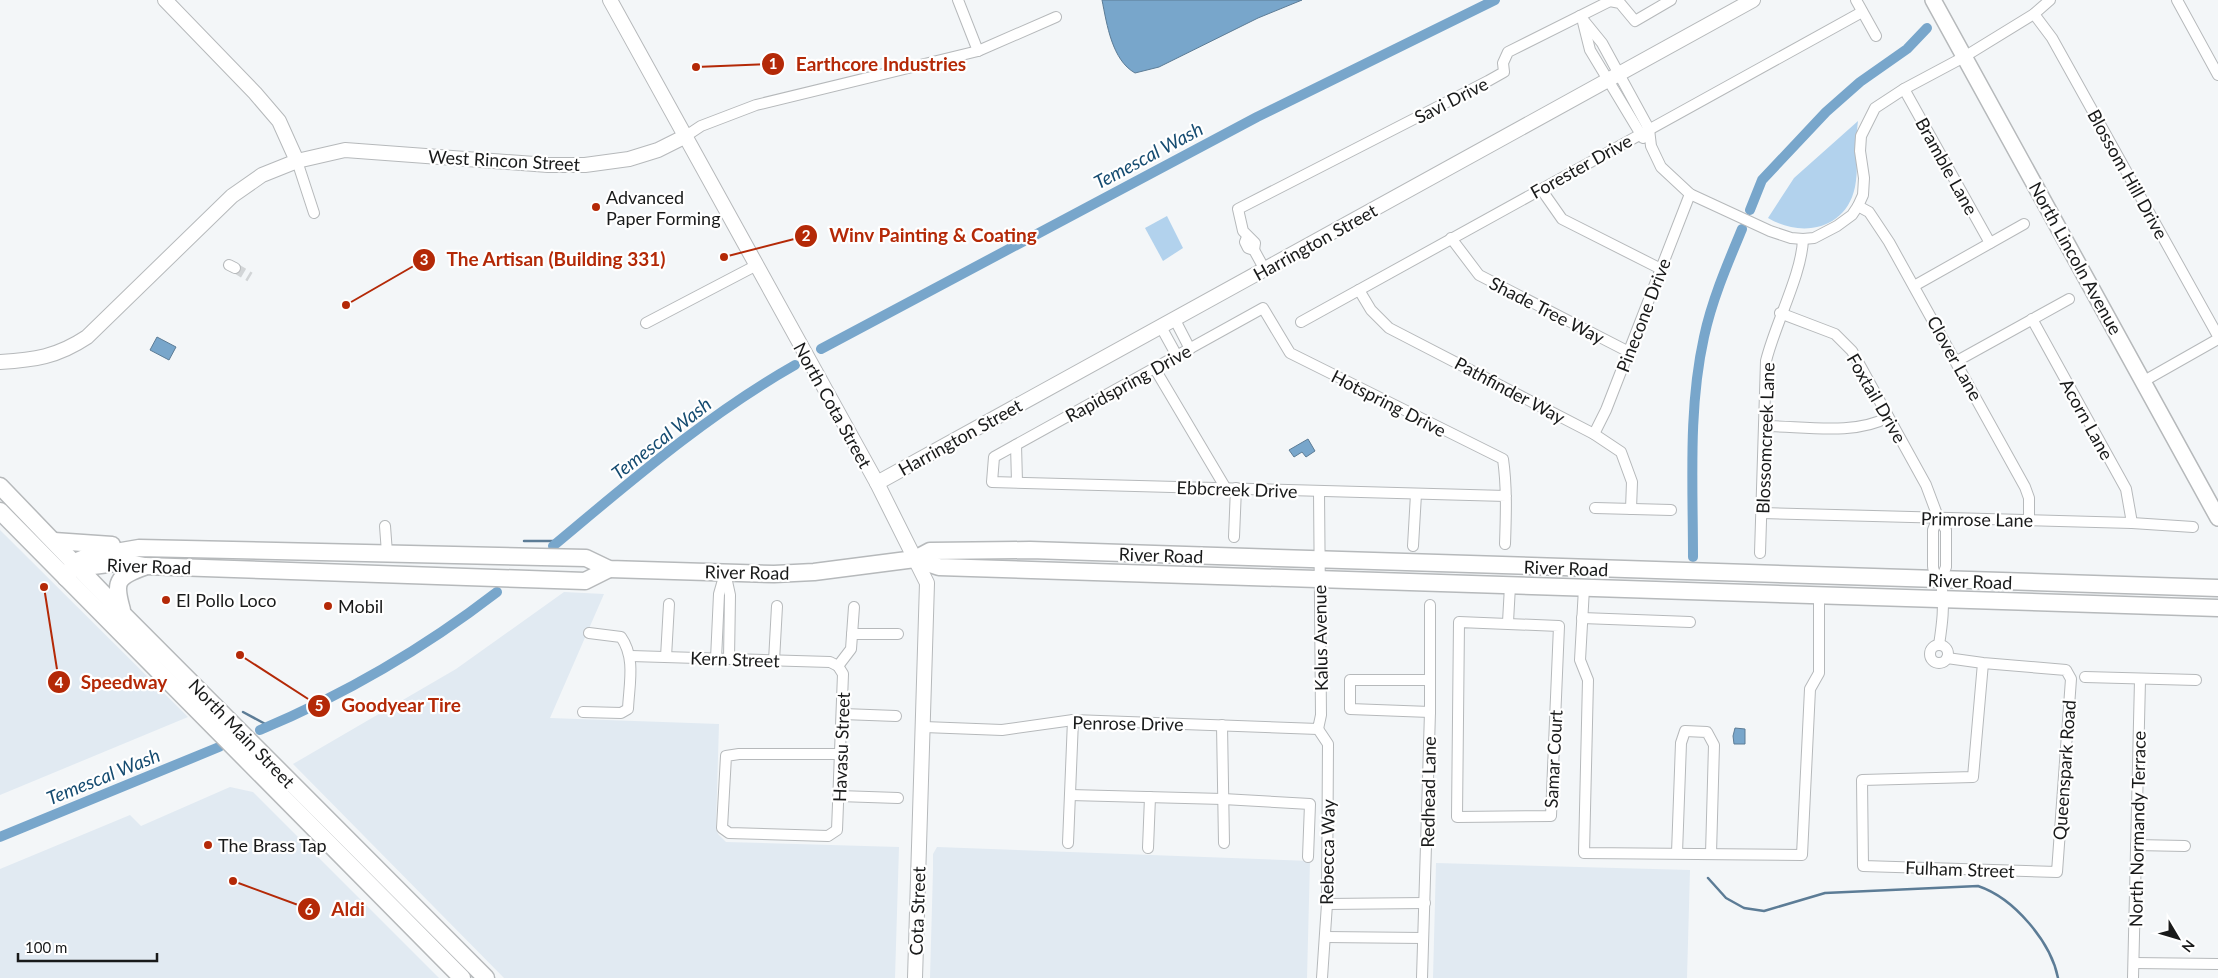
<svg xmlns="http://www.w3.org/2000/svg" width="2218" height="978" viewBox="0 0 2218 978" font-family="Lato,sans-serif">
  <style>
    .built { fill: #e1eaf2 }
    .green { fill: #b2d2ed }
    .water { fill: #78a6cb; stroke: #5c7c96 }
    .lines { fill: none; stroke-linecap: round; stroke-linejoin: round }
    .stream { stroke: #5c7c96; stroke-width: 2.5 }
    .canal { stroke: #78a6cb; stroke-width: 10 }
    .minor-tunnel { stroke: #d2d5d7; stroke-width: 10; stroke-dasharray: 10 5; stroke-linecap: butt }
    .minor-casing { stroke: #b6b9bb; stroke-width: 12 }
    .tertiary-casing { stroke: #b6b9bb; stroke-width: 16 }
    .secondary-casing { stroke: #b6b9bb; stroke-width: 18 }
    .primary-casing { stroke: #b6b9bb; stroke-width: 19 }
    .minor { stroke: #fff; stroke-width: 10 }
    .tertiary { stroke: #fff; stroke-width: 14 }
    .secondary { stroke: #fff; stroke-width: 15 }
    .primary { stroke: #fff; stroke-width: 16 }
    .poi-dot { fill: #b42907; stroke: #fff; stroke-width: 2 }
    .labels { text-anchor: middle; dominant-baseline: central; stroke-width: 4.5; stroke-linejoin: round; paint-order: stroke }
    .street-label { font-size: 18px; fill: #191a1a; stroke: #fff }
    .poi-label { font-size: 18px; fill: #191a1a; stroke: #fff; text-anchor: start }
    .water-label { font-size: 19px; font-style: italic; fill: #164c71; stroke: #fff }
    .leader { fill: none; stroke: #b42907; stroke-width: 2 }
    .callout-dot { fill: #b42907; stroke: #fff; stroke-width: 2 }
    .mark-label { font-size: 15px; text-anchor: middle; font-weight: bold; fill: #fff }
    .callout-label { font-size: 19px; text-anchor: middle; font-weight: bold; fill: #b42907; stroke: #fff; stroke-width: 4.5; stroke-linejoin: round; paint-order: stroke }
  </style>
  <rect width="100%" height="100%" fill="#f3f6f8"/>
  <!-- built -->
  <g class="built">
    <polygon points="0,530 188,717 0,795"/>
    <polygon points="564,592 604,594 550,718 719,724 716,826 718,834 726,842 899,847 895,978 504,978 293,764 456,669"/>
    <polygon points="230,787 253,792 439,978 0,978 0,869 130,815 141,826"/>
    <polygon points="937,847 1310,861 1307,978 930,978 933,870 933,854"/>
    <polygon points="1436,863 1690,870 1687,978 1433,978"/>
  </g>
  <!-- green -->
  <g class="green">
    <path d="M1858 121C1855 142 1859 168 1855 187 1846 230 1801 238 1768 218L1794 178Z"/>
    <polygon points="1167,216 1183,248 1163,261 1145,228"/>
  </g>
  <!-- water -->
  <g class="water">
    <path d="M1102 0H1302L1258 18 1159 67 1135 73C1112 60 1107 25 1102 0Z"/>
    <polygon points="157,337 176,347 169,360 150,350"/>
    <polygon points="1308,439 1315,451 1306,457 1302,452 1294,457 1289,450"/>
    <polygon points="1735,728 1745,729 1745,744 1734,744 1733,736"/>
  </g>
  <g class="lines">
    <!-- stream -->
    <g class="stream">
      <polyline points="524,541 558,541"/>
      <polyline points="243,712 269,726"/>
      <path d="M1708 878 1726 898 1744 908 1764 911 1825 893 1978 886C2014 898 2051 942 2058 978"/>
    </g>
    <!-- canal -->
    <g class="canal">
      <polyline points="1750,210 1762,180 1826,112 1860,82 1907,49 1927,28"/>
      <polyline points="821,349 1257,117 1495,0"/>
      <path d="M553 546C631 481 707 415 795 365"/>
      <path d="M1693 557C1693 484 1688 409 1704 337 1712 300 1727 265 1742 229"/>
      <path d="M260 730C346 694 423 649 497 592"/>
      <polyline points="0,837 219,747"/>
    </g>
    <!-- minor-tunnel -->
    <polyline class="minor-tunnel" points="235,268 250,277"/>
    <defs>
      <g id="minor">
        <polyline points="958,0 978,51"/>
        <polyline points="1856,0 1876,36"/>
        <polyline points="2177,0 2218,75"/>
        <polyline points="2034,14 2052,38 2218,336"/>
        <polyline points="1580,16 1602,43 1649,129 1651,146 1661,167 1690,194 1770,231 1791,238 1803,239 1814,238 1837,226 1852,215 1858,206 1863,195 1864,178 1860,151 1861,136 1875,108 1904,89 1964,57 2034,14 2050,0"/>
        <polyline points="1583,22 1590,50 1643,138"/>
        <polyline points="1904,89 1990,243"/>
        <polyline points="686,136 701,126 756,105 978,51 1056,17"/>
        <polyline points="297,161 314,213"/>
        <polyline points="1541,189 1562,219 1661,269"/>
        <polyline points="1858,206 1869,212 1889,242 2025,487 2029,498 2029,520"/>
        <polyline points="1247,237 1245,242 1248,248 1254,250 1265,270"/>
        <polyline points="1451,238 1479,275 1629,352"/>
        <polyline points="1254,250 1255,243 1243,231 1238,209 1488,81 1504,72 1503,63 1508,52 1610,1 1620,3 1635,21 1671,0"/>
        <polyline points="229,265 235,268"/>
        <polyline points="1914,286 2024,224"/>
        <polyline points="1359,290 1371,310 1389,328 1594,434 1621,452 1632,482 1631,509"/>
        <polyline points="1780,313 1835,334 1852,351 1926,485 1938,517 1946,530 1946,567 1940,581"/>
        <polyline points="2032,319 2126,489 2132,523"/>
        <polyline points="1175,320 1190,349"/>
        <polyline points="1301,322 1862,12"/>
        <polyline points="646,323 755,266"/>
        <polyline points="1161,327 1177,356"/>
        <polyline points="1957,361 2069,299"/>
        <polyline points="1155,369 1225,487"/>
        <polyline points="2144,381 2218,339"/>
        <path d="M1764 426C1802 426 1855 436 1888 417"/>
        <polyline points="1594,434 1606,410 1690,194"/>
        <polyline points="1016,445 1017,482"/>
        <polyline points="1595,508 1671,510"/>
        <polyline points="1762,513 2132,523 2193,527"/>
        <path d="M1938 517 1933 530V566C1933 574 1939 577 1941 584 1945 605 1942 625 1939 645"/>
        <polyline points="385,526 387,553"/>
        <polyline points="1234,537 1236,488"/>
        <path d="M1505 544C1506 515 1507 487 1503 459L1290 353 1263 308 994 457 992 482 1506 496"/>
        <polyline points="1413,546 1416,494"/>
        <path d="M1760 553 1766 361C1775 324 1802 274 1803 239"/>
        <polyline points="725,572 730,595 729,659"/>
        <polyline points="1584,588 1580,660 1588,680 1584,853 1802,855 1810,689 1819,673 1819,596"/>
        <polyline points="1582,618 1690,622"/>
        <polygon points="1459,622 1559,626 1551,816 1457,817"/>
        <polyline points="1508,622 1510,586"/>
        <polyline points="852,634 898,634"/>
        <circle cx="1939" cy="654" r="9"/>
        <polyline points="631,656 830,662 838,666"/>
        <polyline points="666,657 669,604"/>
        <polyline points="1947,658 1983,663 2066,670 2071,679 2057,872 1863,866 1862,780 1973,777 1983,663"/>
        <polyline points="716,659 719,594 725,573"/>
        <polyline points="774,661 777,606"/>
        <polyline points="838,666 843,674 837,830 828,836 729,833 722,828 726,756 739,754 842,754"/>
        <polyline points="838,666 851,649 854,607"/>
        <polyline points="2085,677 2196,680"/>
        <path d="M583 712 621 713 628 709C629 685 636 658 621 637L589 633"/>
        <polyline points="1430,712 1350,709 1350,680 1430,680"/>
        <polyline points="843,714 896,716"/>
        <polyline points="1222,725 1224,843"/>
        <polyline points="924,727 1002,730 1073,720 1318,729 1321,715 1319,492"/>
        <polyline points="1318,729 1328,744 1327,904 1322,978"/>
        <polyline points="1070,795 1223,799 1310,804 1308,857"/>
        <polyline points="839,796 898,798"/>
        <polyline points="1068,843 1073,720"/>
        <polyline points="2136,845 2185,846"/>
        <polyline points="1148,848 1150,797"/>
        <polyline points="1677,853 1681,743 1685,731 1707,732 1714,745 1711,854"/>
        <polyline points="1327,904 1425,903"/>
        <polyline points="1325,937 1423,938"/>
        <polyline points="2134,963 2218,964"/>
        <polyline points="1422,978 1430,712 1430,605"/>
        <polyline points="2133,978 2140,680"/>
      </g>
      <g id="tertiary">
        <polyline points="165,0 255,93 279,121 297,161"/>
        <polyline points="610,0 877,483 927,583 915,978"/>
        <path d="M0 362C34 360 57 357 87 337L232 196 262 175 297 161 345 150 548 165H585L629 159 658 150 686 136"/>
        <polyline points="877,483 1753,0"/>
      </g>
      <polyline id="secondary" points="1933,0 2218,518"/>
      <g id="primary">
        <polyline points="0,486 122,613 486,978"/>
        <polyline points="0,511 462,978"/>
        <polyline points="54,541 112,545"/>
        <polyline points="915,559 930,551 1030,550 2218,588"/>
        <polyline points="93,566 123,562 145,566 585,581 609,569"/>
        <polyline points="66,578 75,562 87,557 139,548 586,558 609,569 774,574 814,572 915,559 939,567 2218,608"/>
        <path d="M122 610C114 582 116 577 144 567"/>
      </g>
    </defs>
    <!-- minor casing -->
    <use href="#minor" class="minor-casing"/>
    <!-- tertiary casing -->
    <use href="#tertiary" class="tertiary-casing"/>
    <!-- secondary casing -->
    <use href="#secondary" class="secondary-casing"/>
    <!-- primary casing -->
    <use href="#primary" class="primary-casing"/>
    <!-- minor -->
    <use href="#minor" class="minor"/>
    <!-- tertiary -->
    <use href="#tertiary" class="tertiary"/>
    <!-- secondary -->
    <use href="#secondary" class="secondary"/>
    <!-- primary -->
    <use href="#primary" class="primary"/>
  </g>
  <!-- markers -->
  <g class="poi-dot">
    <circle cx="596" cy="207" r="5"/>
    <circle cx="166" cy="600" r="5"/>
    <circle cx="328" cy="606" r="5"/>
    <circle cx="208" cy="845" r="5"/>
  </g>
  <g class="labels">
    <!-- street labels -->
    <g class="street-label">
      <text transform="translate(1451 100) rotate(-27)">Savi Drive</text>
      <text transform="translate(504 160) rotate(3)">West Rincon Street</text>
      <text transform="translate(1581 166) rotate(-29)">Forester Drive</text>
      <text transform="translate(1947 166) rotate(61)">Bramble Lane</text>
      <text transform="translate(2128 174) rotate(61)">Blossom Hill Drive</text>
      <text transform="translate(1315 242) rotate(-29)">Harrington Street</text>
      <text transform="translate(2076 258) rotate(61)">North Lincoln Avenue</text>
      <text transform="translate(1547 310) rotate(27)">Shade Tree Way</text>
      <text transform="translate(1643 315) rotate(-69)">Pinecone Drive</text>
      <text transform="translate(1955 358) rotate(61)">Clover Lane</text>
      <text transform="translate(1128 383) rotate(-29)">Rapidspring Drive</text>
      <text transform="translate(1510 390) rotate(28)">Pathfinder Way</text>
      <text transform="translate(1877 398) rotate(60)">Foxtail Drive</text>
      <text transform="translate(1389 403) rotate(27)">Hotspring Drive</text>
      <text transform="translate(833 405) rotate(61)">North Cota Street</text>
      <text transform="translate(2087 419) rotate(61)">Acorn Lane</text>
      <text transform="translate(960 437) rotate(-29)">Harrington Street</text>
      <text transform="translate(1765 438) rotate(-88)">Blossomcreek Lane</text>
      <text transform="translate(1237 489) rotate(2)">Ebbcreek Drive</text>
      <text transform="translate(1977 519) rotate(1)">Primrose Lane</text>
      <text transform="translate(1161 555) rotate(2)">River Road</text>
      <text transform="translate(149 566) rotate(2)">River Road</text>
      <text transform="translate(1566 568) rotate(2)">River Road</text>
      <text transform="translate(747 572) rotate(1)">River Road</text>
      <text transform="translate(1970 581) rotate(2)">River Road</text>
      <text transform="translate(1320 638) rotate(-91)">Kalus Avenue</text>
      <text transform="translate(735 659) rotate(2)">Kern Street</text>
      <text transform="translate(1128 723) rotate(1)">Penrose Drive</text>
      <text transform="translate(242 733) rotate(46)">North Main Street</text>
      <text transform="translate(841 747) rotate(-88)">Havasu Street</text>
      <text transform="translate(1553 759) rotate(-87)">Samar Court</text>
      <text transform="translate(2064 770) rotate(-86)">Queenspark Road</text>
      <text transform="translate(1428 792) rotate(-89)">Redhead Lane</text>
      <text transform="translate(2137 829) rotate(-89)">North Normandy Terrace</text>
      <text transform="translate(1327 852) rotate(-89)">Rebecca Way</text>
      <text transform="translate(1960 869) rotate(2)">Fulham Street</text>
      <text transform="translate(917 911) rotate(-88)">Cota Street</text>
    </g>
    <!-- poi labels -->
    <g class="poi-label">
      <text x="606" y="197">Advanced<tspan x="606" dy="21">Paper Forming</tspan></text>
      <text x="176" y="600">El Pollo Loco</text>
      <text x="338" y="606">Mobil</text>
      <text x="218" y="845">The Brass Tap</text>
    </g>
    <!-- water labels -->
    <g class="water-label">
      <text transform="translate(1148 155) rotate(-28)">Temescal Wash</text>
      <text transform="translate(661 438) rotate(-38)">Temescal Wash</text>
      <text transform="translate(103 776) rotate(-22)">Temescal Wash</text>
    </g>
  </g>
  <!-- callouts -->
  <path class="leader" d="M696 67L773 64M724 257L806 236M346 305L424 260M44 587L59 682M240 655L319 706M233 881L309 909"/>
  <g class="callout-dot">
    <circle cx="696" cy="67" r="5"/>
    <circle cx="724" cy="257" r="5"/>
    <circle cx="346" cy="305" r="5"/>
    <circle cx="44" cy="587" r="5"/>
    <circle cx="240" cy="655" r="5"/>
    <circle cx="233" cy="881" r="5"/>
    <circle cx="773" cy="64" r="12"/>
    <circle cx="806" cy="236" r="12"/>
    <circle cx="424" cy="260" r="12"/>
    <circle cx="59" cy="682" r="12"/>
    <circle cx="319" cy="706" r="12"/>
    <circle cx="309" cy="909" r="12"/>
  </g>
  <g class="mark-label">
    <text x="773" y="69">1</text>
    <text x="806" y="241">2</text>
    <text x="424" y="265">3</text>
    <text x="59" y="688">4</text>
    <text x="319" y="711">5</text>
    <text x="309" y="915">6</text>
  </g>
  <g class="callout-label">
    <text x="881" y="71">Earthcore Industries</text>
    <text x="933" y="242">Winv Painting &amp; Coating</text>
    <text x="556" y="266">The Artisan (Building 331)</text>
    <text x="124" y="689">Speedway</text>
    <text x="401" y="712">Goodyear Tire</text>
    <text x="348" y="916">Aldi</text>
  </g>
  <!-- north arrow -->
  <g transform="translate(2178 938) rotate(128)" stroke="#ffffff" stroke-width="4" paint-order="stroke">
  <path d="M0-4L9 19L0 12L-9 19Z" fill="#191a1a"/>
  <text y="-8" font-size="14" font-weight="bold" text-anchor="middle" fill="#191a1a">N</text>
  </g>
  <!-- scale -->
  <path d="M18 953v8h139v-8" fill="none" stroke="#191a1a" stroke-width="2.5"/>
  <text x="25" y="953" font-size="15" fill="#191a1a" stroke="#ffffff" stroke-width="4" paint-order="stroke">100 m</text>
</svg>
